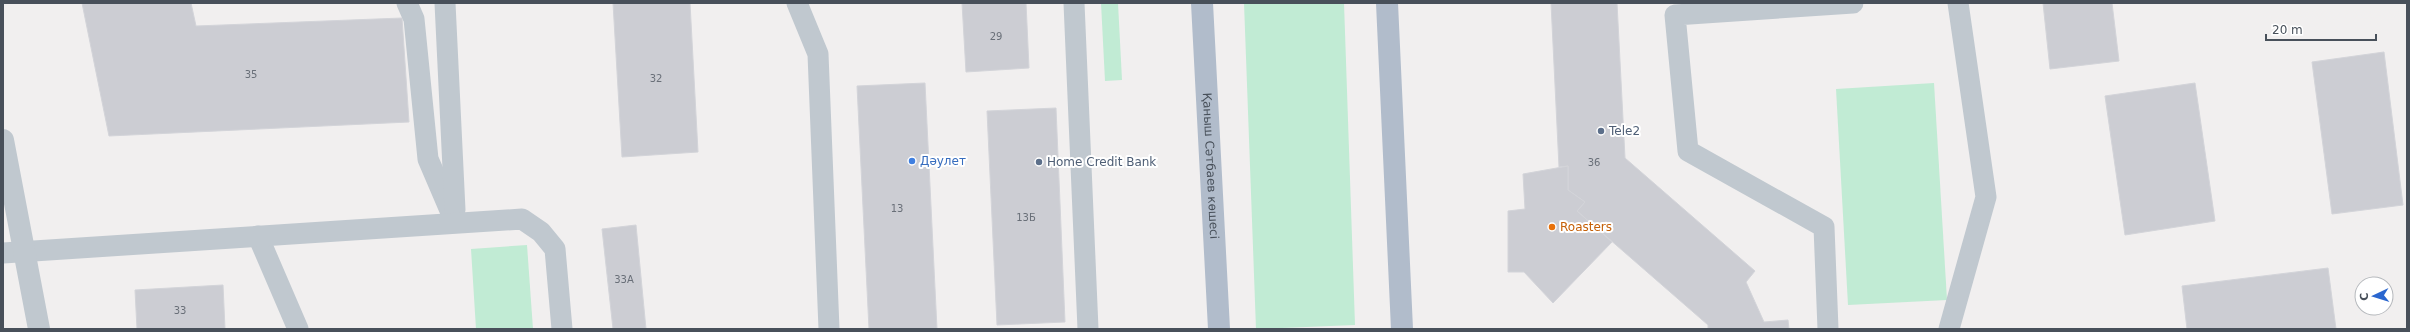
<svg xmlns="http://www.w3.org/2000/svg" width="2410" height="332" viewBox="0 0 2410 332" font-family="'DejaVu Sans',sans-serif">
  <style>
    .green { fill: #c1ebd4 }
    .building { fill: #cccdd3; stroke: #d3d4d9 }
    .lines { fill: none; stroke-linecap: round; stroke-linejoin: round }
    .service { stroke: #c0c8cf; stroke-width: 21 }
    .minor { stroke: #c0c8cf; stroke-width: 22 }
    .primary { stroke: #b1bccb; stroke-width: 22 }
    .service-dot { fill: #5c6f8a; stroke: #fff; stroke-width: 1.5 }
    .shop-dot { fill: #3f7fe0; stroke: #fff; stroke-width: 1.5 }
    .food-dot { fill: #e8710a; stroke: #fff; stroke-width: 1.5 }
    .labels { text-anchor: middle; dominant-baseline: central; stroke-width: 4; stroke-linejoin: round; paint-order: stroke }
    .number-label { font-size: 10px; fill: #696f78 }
    .service-label { font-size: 12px; fill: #4e5e75; stroke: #fff; text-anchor: start }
    .shop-label { font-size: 12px; fill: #366cbe; stroke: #fff; text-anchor: start }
    .street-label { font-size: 12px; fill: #48505a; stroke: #fff }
    .food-label { font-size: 12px; fill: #c56008; stroke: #fff; text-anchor: start }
  </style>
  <rect width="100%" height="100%" fill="#f1efef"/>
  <!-- green -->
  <g class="green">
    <polygon points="1101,3 1118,3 1122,80 1105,81"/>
    <polygon points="1244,3 1344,3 1355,325 1256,329"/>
    <polygon points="1934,83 1947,300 1848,305 1836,89"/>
    <polygon points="527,245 533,329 476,329 471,249"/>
  </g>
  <!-- building -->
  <g class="building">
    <polygon points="82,3 191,3 196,26 402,18 409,122 109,136"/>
    <polygon points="613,3 690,3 698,152 622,157"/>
    <polygon points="962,3 1026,3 1029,68 966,72"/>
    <polygon points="1551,3 1617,3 1625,158 1755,271 1746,282 1764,322 1788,320 1789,329 1708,329 1708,325 1577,211 1585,202 1568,190 1568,166 1559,167"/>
    <polygon points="2043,3 2112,3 2119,61 2050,69"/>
    <polygon points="2384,52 2403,205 2332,214 2312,62"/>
    <polygon points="925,83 937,329 869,329 857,86"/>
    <polygon points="2195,83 2215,221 2125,235 2105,96"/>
    <polygon points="1056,108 1065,322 997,325 987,111"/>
    <polygon points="1568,166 1568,190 1585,202 1577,211 1612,242 1553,303 1524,272 1508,272 1508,211 1525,209 1523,174"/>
    <polygon points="636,225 646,329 613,329 602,229"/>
    <polygon points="2328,268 2336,329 2187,329 2182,286"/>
    <polygon points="223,285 225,329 137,329 135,290"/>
  </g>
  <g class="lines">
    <!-- service -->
    <g class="service">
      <polyline points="407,3 414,19 428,159 455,222"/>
      <polyline points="445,3 455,210"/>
      <polyline points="797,3 818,54 829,329"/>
      <polyline points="1074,3 1088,329"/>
      <polyline points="258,236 298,329"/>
      <polyline points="3,253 522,219 541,232 555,249 562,329"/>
      <polyline points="1828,329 1824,227 1688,151 1675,15 1853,3"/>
      <polyline points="1949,329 1986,197 1958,3"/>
    </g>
    <!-- minor -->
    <polyline class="minor" points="3,140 39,329"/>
    <!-- primary -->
    <g class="primary">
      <path id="s1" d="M1202 3 1219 329"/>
      <polyline points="1387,3 1402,329"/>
    </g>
  </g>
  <!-- markers -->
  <g class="service-dot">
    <circle cx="1601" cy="131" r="4"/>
    <circle cx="1039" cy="162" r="4"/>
  </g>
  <circle class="shop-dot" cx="912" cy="161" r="4"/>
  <circle class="food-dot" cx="1552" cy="227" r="4"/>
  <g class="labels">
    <!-- number labels -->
    <g class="number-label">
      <text x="996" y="36">29</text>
      <text x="251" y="74">35</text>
      <text x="656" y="78">32</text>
      <text x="1594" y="162">36</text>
      <text x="897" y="208">13</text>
      <text x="1026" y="217">13Б</text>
      <text x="624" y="279">33А</text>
      <text x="180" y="310">33</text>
    </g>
    <!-- service labels -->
    <g class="service-label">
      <text x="1609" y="131">Tele2</text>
      <text x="1047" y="162">Home Credit Bank</text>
    </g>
    <!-- shop labels -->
    <g class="shop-label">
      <text x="920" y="161">Дәулет</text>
    </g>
    <!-- street labels -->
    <g class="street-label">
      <text stroke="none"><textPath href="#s1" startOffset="163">Қаныш Сәтбаев көшесі</textPath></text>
    </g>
    <!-- food labels -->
    <g class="food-label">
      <text x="1560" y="227">Roasters</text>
    </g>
  </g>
  <!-- border -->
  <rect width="2410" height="332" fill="none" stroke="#48505a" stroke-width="8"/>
  <!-- north arrow -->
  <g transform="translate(2374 296) rotate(266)"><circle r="19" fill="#ffffff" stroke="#b6b9bd"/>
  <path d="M0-3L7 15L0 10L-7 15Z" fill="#2a66cf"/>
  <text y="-6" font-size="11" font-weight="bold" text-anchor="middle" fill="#48505a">С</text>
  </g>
  <!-- scale -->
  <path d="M2266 34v6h110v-6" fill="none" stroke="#48505a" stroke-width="2"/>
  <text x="2272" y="34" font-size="12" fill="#48505a" stroke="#ffffff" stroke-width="3" paint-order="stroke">20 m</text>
</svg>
